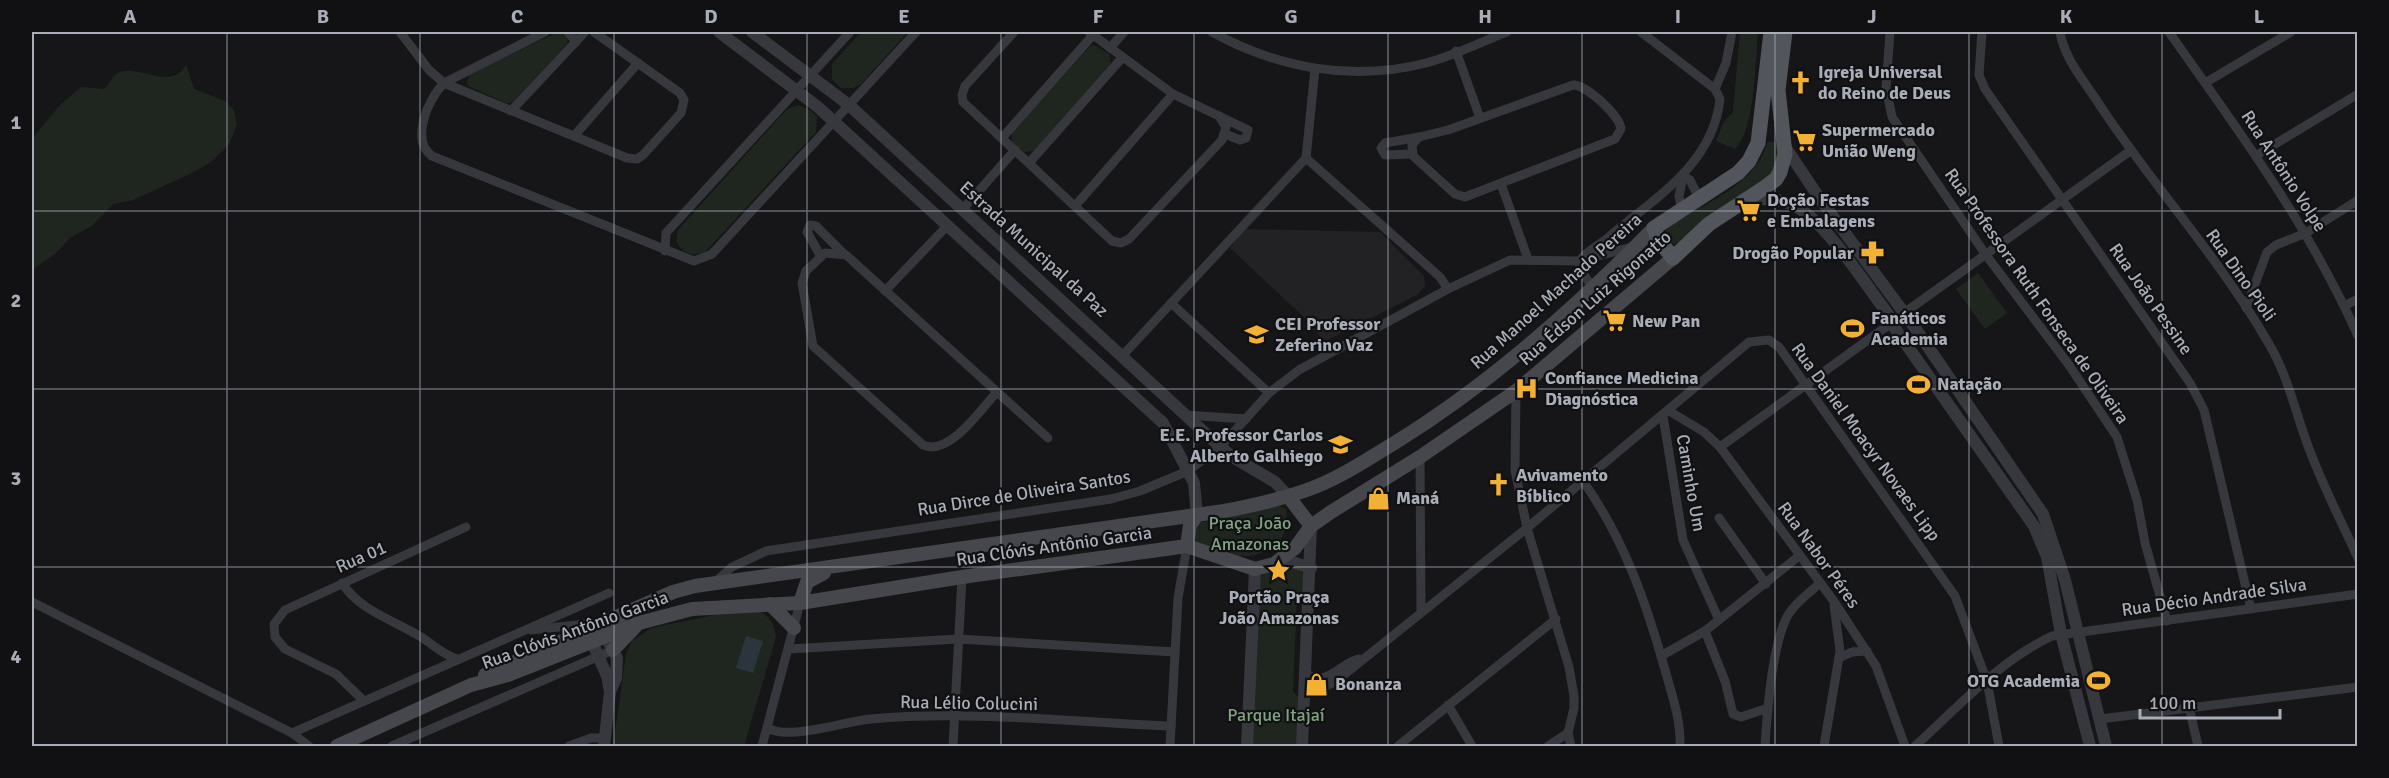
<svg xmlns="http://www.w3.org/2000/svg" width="2389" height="778" viewBox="0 0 2389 778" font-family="Signika,sans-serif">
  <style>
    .built { fill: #222225 }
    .green { fill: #1e261f }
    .water { fill: #2c353c }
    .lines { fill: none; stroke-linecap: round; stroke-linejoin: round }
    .minor { stroke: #37383d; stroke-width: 9 }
    .tertiary { stroke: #37383d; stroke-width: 12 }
    .secondary { stroke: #45474d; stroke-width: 14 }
    .primary { stroke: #53555c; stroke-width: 15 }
    .grid { fill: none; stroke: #a8adb8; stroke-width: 1.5; stroke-opacity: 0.55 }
    .labels { text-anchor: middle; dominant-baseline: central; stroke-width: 4.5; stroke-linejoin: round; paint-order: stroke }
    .poi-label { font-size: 18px; font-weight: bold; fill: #a8adb8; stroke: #111113; text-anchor: start }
    .street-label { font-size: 18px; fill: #a8adb8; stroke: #111113 }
    .park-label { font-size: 18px; fill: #7fa381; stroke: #111113 }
    .neatline { fill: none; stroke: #a8adb8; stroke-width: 2 }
    .grid-label { font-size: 20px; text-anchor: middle; font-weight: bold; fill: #a8adb8 }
  </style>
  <rect width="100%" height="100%" fill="#161618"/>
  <!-- built -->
  <polygon class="built" points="1245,229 1380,232 1424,276 1425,286 1417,295 1324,342 1307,320 1230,248"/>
  <!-- green -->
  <g class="green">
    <polygon points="558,32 564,33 568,38 567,44 513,102 506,103 468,86 467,81 470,74"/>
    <polygon points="861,32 908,32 861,84 853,88 841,88 832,79 832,64"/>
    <path d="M1740 32H1758C1755 61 1756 128 1735 149L1716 141 1723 123 1733 112Z"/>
    <polygon points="1094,45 1109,54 1111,64 1034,151 1024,152 1012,142 1012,133 1089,47"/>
    <path d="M186 64 194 89 225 101 234 110 237 125 229 144 211 162 192 173 133 200 113 204 92 226 71 237 55 254 32 270V139L60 105 81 87 104 89C111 84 111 74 120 72 141 65 173 92 186 64Z"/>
    <path d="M799 105 811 111 817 117 816 132 706 251C694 257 682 254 676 241L678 230 787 109Z"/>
    <path d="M1773 141 1779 144V166L1766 183 1687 238 1675 244 1668 243 1663 236 1668 226C1702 205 1756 185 1767 143Z"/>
    <polygon points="1978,273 2007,313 1985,329 1956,289"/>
    <path d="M1276 504 1286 509C1288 522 1287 534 1277 543 1250 567 1224 553 1194 541V527L1198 523Z"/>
    <polygon points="1286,567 1297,568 1305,576 1305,592 1297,597 1293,691 1300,699 1298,746 1252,746 1260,578 1264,574"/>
    <path d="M749 608C766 611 774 620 776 637L744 746H613L626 654 632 641 651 628Z"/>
  </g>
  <!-- water -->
  <polygon class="water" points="746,636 763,641 753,673 736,668"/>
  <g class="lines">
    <!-- minor -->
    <g class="minor">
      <polyline points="400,32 429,70 444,83 627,158 637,159 643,155 681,113 684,100 680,93 594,32"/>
      <path d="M545 32 444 83C428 99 410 140 432 156L694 261 712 254 916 32"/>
      <polyline points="568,32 576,42"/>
      <polyline points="1014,32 965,86 962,95 963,102 1112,241 1121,243 1129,239 1222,140 1226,127 1219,116 1173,94 1089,32"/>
      <path d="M1212 32C1277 68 1352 82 1426 63 1453 56 1481 42 1507 32"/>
      <polyline points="1890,32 1886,88 1892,117 1986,255 2069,365 2117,437 2137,500 2145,543 2167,621"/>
      <polyline points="1982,32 1979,75 1985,89 2190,383 2204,410 2251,609"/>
      <path d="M2060 32C2064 59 2086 83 2101 107 2154 187 2221 260 2269 344 2288 376 2295 411 2308 446 2322 484 2341 521 2358 558"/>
      <path d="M2169 32C2240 133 2307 222 2358 336"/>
      <polyline points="1110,48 1124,32"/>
      <polyline points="1456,51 1480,118"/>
      <polyline points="2205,83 2291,32"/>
      <path d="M1573 85C1587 85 1620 116 1621 129L1615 139 1465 197 1455 194 1413 156 1412 145 1419 137 1448 130Z"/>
      <polyline points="1715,89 1726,63 1732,32"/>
      <polyline points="511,111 585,32"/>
      <polyline points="1219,116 1248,130 1246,138 1240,140 1225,134"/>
      <polyline points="574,136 638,63"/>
      <polyline points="1002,138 1093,35"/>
      <polyline points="1412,154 1385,155 1381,148 1385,143 1419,137"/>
      <polyline points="2257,155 2358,94"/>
      <polyline points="1306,158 1440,277 1448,289"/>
      <polyline points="1029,163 1122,58"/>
      <polyline points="1683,176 1690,180 1700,200"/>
      <polyline points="1501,184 1528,259"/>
      <polyline points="1075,206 1173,94"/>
      <polyline points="963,209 1015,150"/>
      <polyline points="1682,212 1679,196 1683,176"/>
      <polyline points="665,251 666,233 850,32"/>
      <polyline points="820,255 807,232 810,225 816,226 844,254"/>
      <path d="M1581 259C1588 250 1601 244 1610 236 1656 197 1713 164 1720 99L1715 89 1641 32"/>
      <polyline points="1579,261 1580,269 1593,288"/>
      <polyline points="885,291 948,225"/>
      <polyline points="1171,303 1269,393"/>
      <polyline points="2344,306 2358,299"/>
      <polyline points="2246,308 2267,252 2276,245 2306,233 2358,200"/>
      <polyline points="1904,313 2130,151"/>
      <polyline points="1123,355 1306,158 1315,69"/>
      <polyline points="1516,391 1515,470 1527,528 1569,667 1574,696 1574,708 1568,733 1571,746"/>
      <path d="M997 392C980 410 949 457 923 445L813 346 802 283 806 271 825 253 846 255 1048 438"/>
      <polyline points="1669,411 1704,432 1720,447 1833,600 1876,666 1905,746"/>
      <polyline points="1185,415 1246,419"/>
      <polyline points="1663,416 1683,540 1719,620"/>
      <polyline points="1720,447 1890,324"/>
      <polyline points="1420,457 1421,611"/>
      <path d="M1583 481C1624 539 1646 602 1665 670 1672 695 1681 720 1680 746"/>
      <polyline points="1719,518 1766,584"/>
      <polyline points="715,582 732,567 766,551 1111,499 1140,491 1188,471 1221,446 1269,393 1299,370 1448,289 1510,260 1579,261 1632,247"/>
      <path d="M342 583C360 611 394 620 421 637 434 645 442 654 457 659"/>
      <polyline points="32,602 292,733 309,746"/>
      <polyline points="531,630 595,623"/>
      <polyline points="1705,631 1725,681 1733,714 1741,717 1768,708"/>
      <polyline points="789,649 958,639 1175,652"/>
      <polyline points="1661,656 1705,631 1799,556"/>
      <polyline points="1839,658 1852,652 1867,651"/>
      <path d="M1306 674C1329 687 1338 664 1359 659"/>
      <polyline points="1306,695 1335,682 1527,528 1749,342 1769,340 1779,347 1955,596 1987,681 1999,746"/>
      <polyline points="364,701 336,674 285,649 275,637 274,624 285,610 466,527"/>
      <polyline points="1448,705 1472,746"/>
      <polyline points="2189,707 2198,746"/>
      <polyline points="2100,719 2358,687"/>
      <path d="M768 728C788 741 846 721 871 719 967 710 1074 722 1171 726"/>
      <polyline points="292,733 609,593"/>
      <polyline points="392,746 613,650"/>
      <polyline points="569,746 591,738 605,738"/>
      <polyline points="762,746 800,603"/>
      <polyline points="953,746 962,577"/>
      <polyline points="1170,746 1178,598 1187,546"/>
      <polyline points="1398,746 1556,619"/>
      <polyline points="1548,746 1568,733"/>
      <path d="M1765 746C1767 713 1772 651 1785 621 1791 606 1808 594 1820 583"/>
      <polyline points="1824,746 1840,651 1834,605"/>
      <path d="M1915 746C1957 708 2000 660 2052 636L2358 594"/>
    </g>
    <!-- tertiary -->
    <g class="tertiary">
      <polyline points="719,32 818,107 1163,423 1194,483 1197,515"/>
      <polyline points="752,32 849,105 1205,433 1231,456 1275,482 1288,496"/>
      <polyline points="1784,145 1820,199 1902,310"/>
      <path d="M1747 200C1764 198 1781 198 1797 207 1829 226 1865 284 1888 314"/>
      <polyline points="1906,315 2043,514 2065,580 2106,746"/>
      <polyline points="1894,327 2034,526 2047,557 2061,634 2090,746"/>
      <polyline points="1274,564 1292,562 1311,568"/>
      <polyline points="592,642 607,676 610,692"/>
      <polyline points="604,746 610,692 616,678 617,658 605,636"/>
      <polyline points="1247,746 1255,569"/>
      <polyline points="1302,746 1311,526"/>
    </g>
    <!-- secondary -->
    <g class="secondary">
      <polyline points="1288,496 1311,526"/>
      <polyline points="1187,546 1190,525 1197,515"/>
      <polyline points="800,603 807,582 824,573"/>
      <polyline points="770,604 794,628"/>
      <polyline points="613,650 636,626"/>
      <path d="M485 675 673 592 695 586 1224 511C1251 506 1278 500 1304 491 1337 480 1366 460 1396 442 1491 383 1575 308 1654 228"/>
      <polyline points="337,746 471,685 508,675 639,623 692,609 800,603 962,577 1187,546 1255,569 1274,564 1295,548 1311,526 1331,512 1420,457 1516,391 1673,258"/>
    </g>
    <!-- primary -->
    <polyline class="primary" points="1771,32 1758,143 1749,161 1738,173 1654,228 1658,239 1673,258 1709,224 1764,188 1776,179 1780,172 1785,154 1778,90 1785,32"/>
  </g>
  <!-- grid -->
  <path class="grid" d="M227 32V746M420 32V746M614 32V746M807 32V746M1001 32V746M1194 32V746M1388 32V746M1582 32V746M1775 32V746M1969 32V746M2162 32V746M32 211H2358M32 389H2358M32 567H2358"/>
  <!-- icons -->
  <defs>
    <symbol id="church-bare" viewBox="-9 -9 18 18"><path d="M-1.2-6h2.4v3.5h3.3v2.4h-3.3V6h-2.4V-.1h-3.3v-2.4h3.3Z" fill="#f2b134" stroke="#111113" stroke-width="2.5" paint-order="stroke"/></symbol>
    <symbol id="supermarket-bare" viewBox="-9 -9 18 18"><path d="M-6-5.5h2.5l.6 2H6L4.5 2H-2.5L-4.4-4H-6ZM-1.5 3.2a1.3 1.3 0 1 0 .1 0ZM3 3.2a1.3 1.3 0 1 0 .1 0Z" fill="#f2b134" stroke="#111113" stroke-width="2.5" paint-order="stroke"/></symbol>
    <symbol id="pharmacy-bare" viewBox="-9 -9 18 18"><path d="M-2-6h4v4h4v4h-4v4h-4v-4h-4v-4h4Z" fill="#f2b134" stroke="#111113" stroke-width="2.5" paint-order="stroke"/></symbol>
    <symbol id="stadium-bare" viewBox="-9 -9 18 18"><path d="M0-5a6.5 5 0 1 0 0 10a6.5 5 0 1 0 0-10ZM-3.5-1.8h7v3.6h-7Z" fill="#f2b134" stroke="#111113" stroke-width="2.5" paint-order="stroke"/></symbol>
    <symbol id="school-bare" viewBox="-9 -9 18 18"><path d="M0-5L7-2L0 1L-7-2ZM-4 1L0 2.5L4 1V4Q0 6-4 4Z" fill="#f2b134" stroke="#111113" stroke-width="2.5" paint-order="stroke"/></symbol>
    <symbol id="hospital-bare" viewBox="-9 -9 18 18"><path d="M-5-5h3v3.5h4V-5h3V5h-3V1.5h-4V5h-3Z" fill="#f2b134" stroke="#111113" stroke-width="2.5" paint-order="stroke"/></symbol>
    <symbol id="shop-bare" viewBox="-9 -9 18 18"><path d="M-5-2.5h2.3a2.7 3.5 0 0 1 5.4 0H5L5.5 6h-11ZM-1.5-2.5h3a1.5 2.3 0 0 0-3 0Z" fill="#f2b134" stroke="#111113" stroke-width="2.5" paint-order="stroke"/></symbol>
    <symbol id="sight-bare" viewBox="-9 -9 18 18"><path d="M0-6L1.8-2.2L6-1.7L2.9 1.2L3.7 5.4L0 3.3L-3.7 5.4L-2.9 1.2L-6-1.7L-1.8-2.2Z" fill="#f2b134" stroke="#111113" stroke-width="2.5" paint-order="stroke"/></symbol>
  </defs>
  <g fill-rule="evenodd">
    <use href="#church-bare" x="1784" y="66" width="33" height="33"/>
    <use href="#supermarket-bare" x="1788" y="124" width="33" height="33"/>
    <use href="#supermarket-bare" x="1732" y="194" width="33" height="33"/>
    <use href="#pharmacy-bare" x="1856" y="236" width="33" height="33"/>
    <use href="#supermarket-bare" x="1598" y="304" width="33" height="33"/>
    <use href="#stadium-bare" x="1836" y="312" width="33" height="33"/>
    <use href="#school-bare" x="1240" y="318" width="33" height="33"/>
    <use href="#stadium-bare" x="1902" y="368" width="33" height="33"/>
    <use href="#hospital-bare" x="1510" y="372" width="33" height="33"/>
    <use href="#school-bare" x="1324" y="428" width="33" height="33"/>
    <use href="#church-bare" x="1482" y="468" width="33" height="33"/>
    <use href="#shop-bare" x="1362" y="482" width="33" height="33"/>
    <use href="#sight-bare" x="1262" y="554" width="33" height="33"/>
    <use href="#stadium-bare" x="2082" y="664" width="33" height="33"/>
    <use href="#shop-bare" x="1300" y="668" width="33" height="33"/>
  </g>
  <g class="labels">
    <!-- poi labels -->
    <g class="poi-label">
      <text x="1818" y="72">Igreja Universal<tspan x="1818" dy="21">do Reino de Deus</tspan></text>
      <text x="1822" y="130">Supermercado<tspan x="1822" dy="21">União Weng</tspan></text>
      <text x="1767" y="200">Doção Festas<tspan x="1767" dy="21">e Embalagens</tspan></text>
      <text x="1854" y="253" text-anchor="end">Drogão Popular</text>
      <text x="1871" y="318">Fanáticos<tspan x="1871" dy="21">Academia</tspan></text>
      <text x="1632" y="321">New Pan</text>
      <text x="1275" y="324">CEI Professor<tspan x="1275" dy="21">Zeferino Vaz</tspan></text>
      <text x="1545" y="378">Confiance Medicina<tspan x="1545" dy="21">Diagnóstica</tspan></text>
      <text x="1937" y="384">Natação</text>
      <text x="1323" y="435" text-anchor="end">E.E. Professor Carlos<tspan x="1323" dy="21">Alberto Galhiego</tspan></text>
      <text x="1516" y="475">Avivamento<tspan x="1516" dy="21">Bíblico</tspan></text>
      <text x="1396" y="498">Maná</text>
      <text x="1279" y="597" text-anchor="middle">Portão Praça<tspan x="1279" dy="21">João Amazonas</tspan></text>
      <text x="2080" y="681" text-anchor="end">OTG Academia</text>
      <text x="1335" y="684">Bonanza</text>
    </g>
    <!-- street labels -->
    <g class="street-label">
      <text transform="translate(2284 171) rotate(57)">Rua Antônio Volpe</text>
      <text transform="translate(1034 249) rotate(42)">Estrada Municipal da Paz</text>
      <text transform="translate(2241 275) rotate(55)">Rua Dino Pioli</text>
      <text transform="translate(1556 291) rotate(-42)">Rua Manoel Machado Pereira</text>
      <text transform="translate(2037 296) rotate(55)">Rua Professora Ruth Fonseca de Oliveira</text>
      <text transform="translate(1595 298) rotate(-41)">Rua Édson Luiz Rigonatto</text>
      <text transform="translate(2151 299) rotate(55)">Rua João Pessine</text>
      <text transform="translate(1866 442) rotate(54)">Rua Daniel Moacyr Novaes Lipp</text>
      <text transform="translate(1691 483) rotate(80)">Caminho Um</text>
      <text transform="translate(1024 493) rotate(-9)">Rua Dirce de Oliveira Santos</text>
      <text transform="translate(1054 546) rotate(-8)">Rua Clóvis Antônio Garcia</text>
      <text transform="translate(1819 555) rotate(54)">Rua Nabor Péres</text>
      <text transform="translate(361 557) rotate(-24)">Rua 01</text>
      <text transform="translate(2214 597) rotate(-8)">Rua Décio Andrade Silva</text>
      <text transform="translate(575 630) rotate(-20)">Rua Clóvis Antônio Garcia</text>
      <text transform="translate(969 703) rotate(1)">Rua Lélio Colucini</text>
    </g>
    <!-- park labels -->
    <g class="park-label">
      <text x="1250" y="523">Praça João<tspan x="1250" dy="21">Amazonas</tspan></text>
      <text x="1276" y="715">Parque Itajaí</text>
    </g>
  </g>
  <!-- border -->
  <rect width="2389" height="778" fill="none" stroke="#111113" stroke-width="66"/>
  <!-- scale -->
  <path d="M2140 709v9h140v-9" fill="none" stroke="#a8adb8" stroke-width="3"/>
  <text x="2149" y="709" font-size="18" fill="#a8adb8" stroke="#111113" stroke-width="4.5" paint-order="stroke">100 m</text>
  <rect x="33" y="33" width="2323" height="712" class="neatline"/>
  <g class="grid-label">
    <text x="130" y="23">A</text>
    <text x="323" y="23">B</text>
    <text x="517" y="23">C</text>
    <text x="711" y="23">D</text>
    <text x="904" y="23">E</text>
    <text x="1098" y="23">F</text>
    <text x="1291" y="23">G</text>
    <text x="1485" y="23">H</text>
    <text x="1678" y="23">I</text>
    <text x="1872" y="23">J</text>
    <text x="2066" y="23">K</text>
    <text x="2259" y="23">L</text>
    <text x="16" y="129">1</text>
    <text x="16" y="307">2</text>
    <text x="16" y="485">3</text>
    <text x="16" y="663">4</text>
  </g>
</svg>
